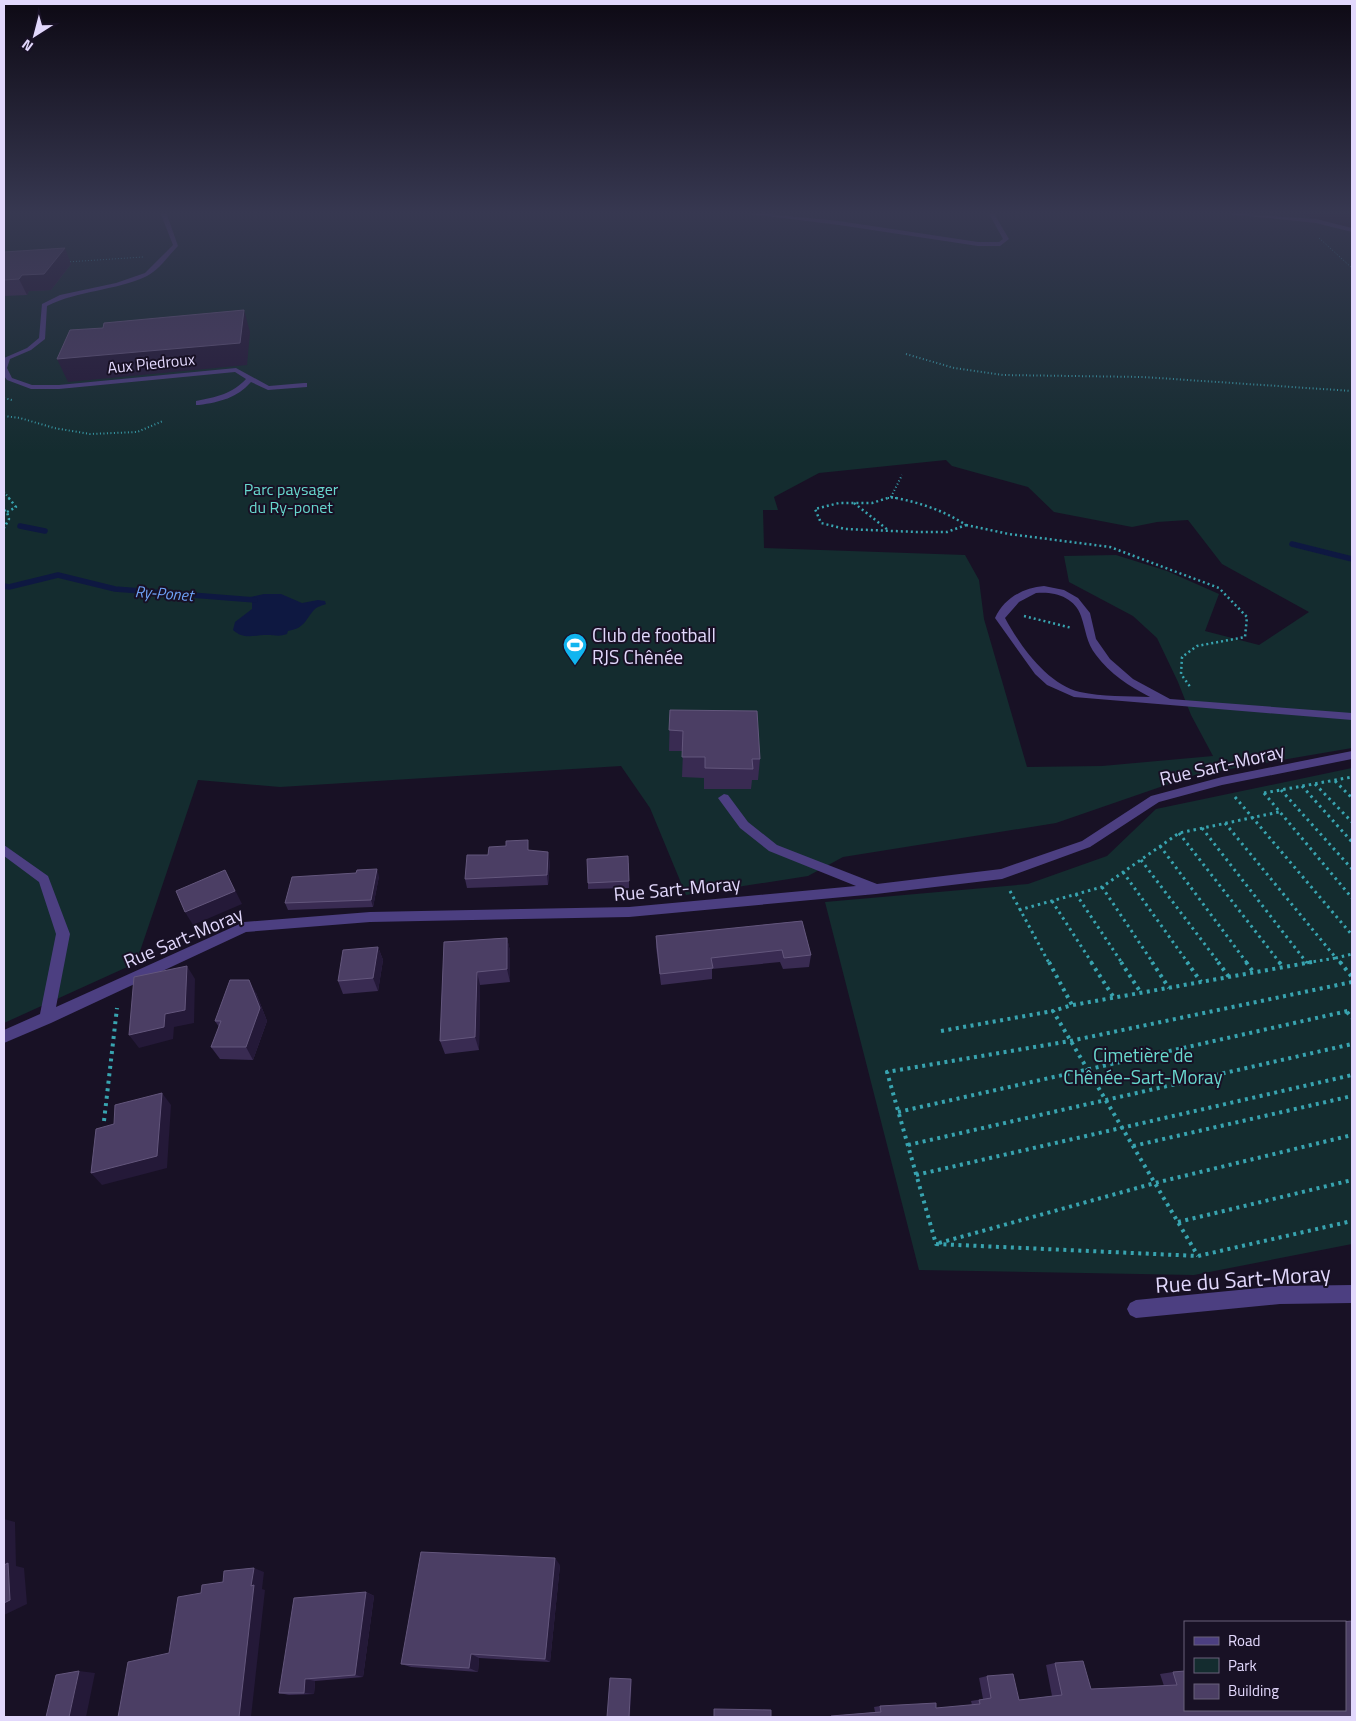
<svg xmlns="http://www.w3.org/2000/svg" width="1356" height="1721" viewBox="0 0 1356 1721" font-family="'Titillium Web',sans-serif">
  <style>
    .green { fill: #142c2f; fill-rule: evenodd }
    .water { fill: #0e1841 }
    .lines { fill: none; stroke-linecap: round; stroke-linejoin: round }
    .stream { stroke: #0e1841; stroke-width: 5.5 }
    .path-far4 { stroke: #38a4b0; stroke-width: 1; stroke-dasharray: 1 2; stroke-linecap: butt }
    .path-far3 { stroke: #38a4b0; stroke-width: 2; stroke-dasharray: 1 2.5; stroke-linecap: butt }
    .path-far2 { stroke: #38a4b0; stroke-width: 2.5; stroke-dasharray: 2 3; stroke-linecap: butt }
    .path-far1 { stroke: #38a4b0; stroke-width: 3; stroke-dasharray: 2.5 4; stroke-linecap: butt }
    .path { stroke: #38a4b0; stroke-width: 4; stroke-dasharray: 3 4.5; stroke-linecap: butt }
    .minor { fill: #4c3f81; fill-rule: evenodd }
    .wall { fill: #392b52 }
    .shaded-wall { fill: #241938 }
    .building { fill: #4b3e64; stroke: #63567c }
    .labels { text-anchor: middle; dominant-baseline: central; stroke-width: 4; stroke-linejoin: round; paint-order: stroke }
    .far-street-label { font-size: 16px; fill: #e2d8fc; stroke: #181125 }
    .far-park-label { font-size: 16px; fill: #68d8ce; stroke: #181125 }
    .far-water-label { font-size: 16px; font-style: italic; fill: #6da0f5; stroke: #181125 }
    .poi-label { font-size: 19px; fill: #e2d8fc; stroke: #181125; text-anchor: start }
    .street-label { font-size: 19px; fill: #e2d8fc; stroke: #181125 }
    .park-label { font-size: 19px; fill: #68d8ce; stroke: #181125 }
    .near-street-label { font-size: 22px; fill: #e2d8fc; stroke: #181125 }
  </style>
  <rect width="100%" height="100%" fill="#181125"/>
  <!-- green -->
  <g class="green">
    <path d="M4 212H1296L1332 226 1352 232V748L1195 775 1056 823 843 857 808 876 686 895 650 808 621 766 280 787 198 780 136 963 4 1023ZM946 460 952 466 1028 487 1054 512 1132 527 1157 522 1188 520 1222 564 1309 612 1259 645 1205 631 1219 594 1167 571 1116 555 1064 556 1069 582 1133 616 1157 638 1178 682 1191 715 1213 756 1102 766 1027 767 984 619 979 580 965 555 764 548 763 510H778L774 497 819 473Z"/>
    <polygon points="1352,768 1352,1244 1194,1275 919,1270 825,902 1028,884 1107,856 1156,809"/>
  </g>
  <!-- water -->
  <path class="water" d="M264 594H281L302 603 318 600 325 601 326 604C323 605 317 607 315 609 305 619 306 628 288 631L287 634C279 637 275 635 267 635 253 635 244 640 233 630L235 622 252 609V602L246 598Z"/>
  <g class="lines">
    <!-- stream -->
    <g class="stream">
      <polyline points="20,526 45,531"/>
      <polyline points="1292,544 1352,559"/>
      <polyline points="4,586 9,587 58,575 115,589 255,600"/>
    </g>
    <!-- path-far4 -->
    <g class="path-far4">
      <polyline points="1319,238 1352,268"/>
      <polyline points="67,262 143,257"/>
    </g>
    <!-- path-far3 -->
    <g class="path-far3">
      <polyline points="906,354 954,368 1003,375 1143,377 1352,391"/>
      <polyline points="4,398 12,400"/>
      <polyline points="4,416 20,418 54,428 90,434 137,432 163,421"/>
      <polyline points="4,492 9,498"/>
      <polyline points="891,497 902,475"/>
      <polyline points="888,498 896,498"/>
    </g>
    <!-- path-far2 -->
    <g class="path-far2">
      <path d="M891 497C918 502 943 510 966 525L947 532H917L845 529 821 523 815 509 839 503H872Z"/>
      <polyline points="854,503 888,530"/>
      <polyline points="4,510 7,512 9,519 4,528"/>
      <polyline points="7,512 16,507 8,497"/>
      <polyline points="966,525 1009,534 1110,547 1219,588 1247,617 1245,637 1197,646 1182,657 1181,674 1191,688"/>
      <polyline points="1024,616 1072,628"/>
    </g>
    <!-- path-far1 -->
    <g class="path-far1">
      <polyline points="1335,781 1352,798"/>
      <polyline points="1315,784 1352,822"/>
      <polyline points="1302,786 1352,842"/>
      <polyline points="1281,790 1352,869"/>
      <polyline points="1264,793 1352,898"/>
      <polyline points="1264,793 1352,777"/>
      <polyline points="1235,797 1352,935"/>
      <polyline points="1225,823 1336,958 1305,963"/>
      <polyline points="1202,828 1307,963"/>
      <polyline points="1179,833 1280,963"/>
      <polyline points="1160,846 1247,963"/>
      <polyline points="1141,860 1219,963"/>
      <polyline points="1123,872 1188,963"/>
      <polyline points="1102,887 1153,963"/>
      <polyline points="1010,891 1049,963"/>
      <polyline points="1076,894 1122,963"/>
      <polyline points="1052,901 1092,963"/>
      <polyline points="1019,910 1102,887 1179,833 1279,812"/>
      <polyline points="1341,963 1336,958 1352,954"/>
    </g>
    <!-- path -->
    <g class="path">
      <polyline points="1049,962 1072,1005 1053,1011 1198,1256"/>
      <polyline points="1091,962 1114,998"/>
      <polyline points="1121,962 1141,993"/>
      <polyline points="1152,962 1169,988"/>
      <polyline points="1187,962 1201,982"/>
      <polyline points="1218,962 1229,977"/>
      <polyline points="1246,962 1254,973"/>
      <polyline points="1279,962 1283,967"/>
      <polyline points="1340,962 1352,977"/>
      <polyline points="1352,982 1070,1041 887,1072 936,1244 1198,1256 1352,1221"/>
      <polyline points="1073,1005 1312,962"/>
      <polyline points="1347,1012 1352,1018"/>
      <polyline points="941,1031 1053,1011"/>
      <polyline points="898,1112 1352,1010"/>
      <polyline points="104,1121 117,1008"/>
      <polyline points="908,1145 1352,1044"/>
      <polyline points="1133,1146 1352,1096"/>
      <polyline points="916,1175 1352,1075"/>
      <polyline points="1178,1222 1352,1180"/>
      <polyline points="939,1243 1155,1183 1352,1135"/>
    </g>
    <!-- minor -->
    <g class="minor">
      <path d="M160 212H166L178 246C169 255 159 270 147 276 115 291 79 290 47 306L45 339 31 350 10 359 7 368 12 378 32 385H59L236 368 269 386 304 383H307V387L268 390 251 382C237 398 220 402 199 405H196V401C216 397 232 394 246 379L235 372 59 389H31L7 380 4 376V358L27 348 39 338 42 304 60 295 116 283 145 273 173 245Z"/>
      <polygon points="734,212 748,212 839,221 978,242 999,242 1003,239 988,212 993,212 1009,239 1000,246 978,246 839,225"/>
      <polygon points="1209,212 1316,219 1352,228 1352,232 1316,223"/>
      <path d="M1044 586 1064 590 1078 598 1090 613 1096 639 1110 659 1133 679 1170 699 1352 713V720L1074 697 1047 685 1035 674 995 618C1004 598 1023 588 1044 586ZM1036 593C1054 591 1075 597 1081 616 1086 630 1086 642 1096 655 1110 674 1129 686 1150 697 1128 696 1102 697 1080 692 1048 685 1020 646 1005 618L1019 602Z"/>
      <polygon points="1352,751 1352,759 1222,785 1159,802 1090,847 1002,879 876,894 629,917 370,922 246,932 51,1023 4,1043 4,1030 40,1014 56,934 39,882 4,856 4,845 48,876 70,934 56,1007 244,922 370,912 629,907 856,886 769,851 740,828 718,798 724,794 728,795 748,822 777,845 877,884 1001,869 1082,841 1151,796 1222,777"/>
      <polygon points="1352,1285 1352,1303 1280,1304 1136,1318 1130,1315 1127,1309 1130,1303 1136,1300 1280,1286"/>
    </g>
  </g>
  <!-- wall -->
  <g class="wall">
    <polygon points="4,252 71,264 51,290 29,291 27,295 4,296"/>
    <polygon points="670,710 760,759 758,780 752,780 751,789 704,789 704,778 682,777 683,751 669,751"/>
    <polygon points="530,850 550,862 548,885 467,888 465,879 488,855"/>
    <polygon points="629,863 629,888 588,889 588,883"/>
    <polygon points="379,876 373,907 288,910 285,903"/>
    <polygon points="802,921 811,955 809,967 783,969 780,962 712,969 712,979 661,985 656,947 656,936"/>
    <polygon points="507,938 510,951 510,982 480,985 479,1050 445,1054 440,1041 444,942"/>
    <polygon points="378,947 383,960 378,991 343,994 338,981"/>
    <polygon points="256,993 267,1021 253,1060 220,1059 211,1047 219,1027 215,1021"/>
    <polygon points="560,1565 550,1662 479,1658 478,1672 411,1667 401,1664"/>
    <polygon points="366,1592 374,1596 363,1677 315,1681 314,1694 289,1695 279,1693"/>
    <polygon points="1055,1663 1091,1689 1164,1686 1160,1674 1173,1672 1352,1717 827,1717 831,1716 875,1712 874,1707 880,1706 936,1708 972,1705 971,1701 983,1699 979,1678 987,1676 1019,1700 1052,1696 1046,1665"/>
  </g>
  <!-- shaded-wall -->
  <g class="shaded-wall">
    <polygon points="65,248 71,264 51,290 29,291 27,295 19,279 22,275"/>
    <polygon points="244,310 250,332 247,365 68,382 57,359"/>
    <polygon points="548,852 550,862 548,885 547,875"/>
    <polygon points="377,869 379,876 373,907 371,900"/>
    <polygon points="225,870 242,904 193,925 185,912"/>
    <polygon points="507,938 510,951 510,982 507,969"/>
    <polygon points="378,947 383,960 378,991 373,978"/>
    <polygon points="187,966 195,979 194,1023 174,1027 173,1039 139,1048 129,1035 165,1014"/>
    <polygon points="477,972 480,985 479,1050 475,1037"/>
    <polygon points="249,980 256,993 267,1021 253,1060 246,1047"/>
    <polygon points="162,1093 171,1105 167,1168 102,1185 91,1173"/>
    <polygon points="4,1519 15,1522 16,1566 24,1568 27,1604 4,1615"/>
    <polygon points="555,1558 560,1565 550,1662 545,1659"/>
    <polygon points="254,1568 264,1572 262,1589 265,1590 251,1717 239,1717 251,1586"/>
    <polygon points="366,1592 374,1596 363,1677 355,1675"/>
    <polygon points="471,1654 479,1658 478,1672 469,1668"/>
    <polygon points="79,1671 95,1673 86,1717 69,1717"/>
    <polygon points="305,1679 315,1681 314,1694 304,1693"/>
    <polygon points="631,1679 632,1681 630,1717 629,1717"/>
  </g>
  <!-- building -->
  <g class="building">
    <polygon points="65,248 44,274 22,275 19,279 4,280 4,252"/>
    <polygon points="244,310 240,343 57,359 70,330 103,328 104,323"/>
    <polygon points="670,710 757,711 760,759 752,759 753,769 705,768 705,757 682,757 683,731 669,730"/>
    <polygon points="528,840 528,850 548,852 547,875 465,879 467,855 488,855 489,847 506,846 506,841"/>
    <polygon points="628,856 629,881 588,883 587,859"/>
    <polygon points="377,869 371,900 285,903 292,877 356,873 357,870"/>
    <polygon points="225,870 235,891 185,912 176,891"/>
    <polygon points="802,921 811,955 784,958 782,950 711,958 713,968 660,974 656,936"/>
    <polygon points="507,938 507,969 477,972 475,1037 440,1041 444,942"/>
    <polygon points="378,947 373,978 338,981 343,950"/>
    <polygon points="187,966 185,1010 165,1014 164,1027 129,1035 134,977"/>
    <polygon points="230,980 249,980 260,1008 246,1047 211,1047 221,1021 215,1021"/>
    <polygon points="162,1093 157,1156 91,1173 96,1129 114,1124 115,1105"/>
    <polygon points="421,1552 555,1558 545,1659 471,1654 469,1668 401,1664"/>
    <polygon points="8,1563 10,1600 4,1603 4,1565"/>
    <polygon points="254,1568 251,1586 254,1585 239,1717 118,1717 128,1662 169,1653 178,1597 201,1593 202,1585 223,1582 224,1571"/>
    <polygon points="366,1592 355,1675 305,1679 304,1693 279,1693 294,1598"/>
    <polygon points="1352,1621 1352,1717 831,1717 831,1716 881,1712 880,1706 936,1703 936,1708 980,1704 979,1700 991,1698 987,1676 1013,1674 1019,1700 1062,1695 1055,1663 1083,1661 1091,1689 1177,1685 1173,1672 1185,1671 1185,1710 1345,1710 1345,1622 1341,1622"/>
    <polygon points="79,1671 69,1717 46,1717 56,1675"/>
    <polygon points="610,1678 631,1679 629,1717 607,1717"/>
    <polygon points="714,1709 771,1710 771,1717 714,1717"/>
  </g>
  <!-- sky -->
  <linearGradient id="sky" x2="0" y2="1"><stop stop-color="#0d0914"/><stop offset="0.47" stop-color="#373851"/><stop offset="1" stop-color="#373851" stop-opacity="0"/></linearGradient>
  <rect width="1356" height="453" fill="url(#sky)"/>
  <!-- icons -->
  <defs>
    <symbol id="stadium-pin" viewBox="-11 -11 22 30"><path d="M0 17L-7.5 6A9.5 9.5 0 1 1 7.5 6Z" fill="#11b5ef" stroke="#181125"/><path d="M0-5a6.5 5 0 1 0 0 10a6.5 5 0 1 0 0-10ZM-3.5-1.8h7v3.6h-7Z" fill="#fff"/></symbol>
  </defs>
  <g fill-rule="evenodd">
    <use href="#stadium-pin" x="561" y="631" width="28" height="38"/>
  </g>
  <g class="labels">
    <!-- far-street labels -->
    <g class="far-street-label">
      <text transform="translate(151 363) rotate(-6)">Aux Piedroux</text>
    </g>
    <!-- far-park labels -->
    <g class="far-park-label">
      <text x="291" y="489">Parc paysager<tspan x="291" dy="18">du Ry-ponet</tspan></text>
    </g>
    <!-- far-water labels -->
    <g class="far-water-label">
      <text transform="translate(164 593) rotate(4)">Ry-Ponet</text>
    </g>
    <!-- poi labels -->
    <g class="poi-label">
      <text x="592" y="634">Club de football<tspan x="592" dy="22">RJS Chênée</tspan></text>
    </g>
    <!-- street labels -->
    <g class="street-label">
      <text transform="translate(1222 764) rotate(-13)">Rue Sart-Moray</text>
      <text transform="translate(677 888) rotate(-5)">Rue Sart-Moray</text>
      <text transform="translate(183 937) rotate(-23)">Rue Sart-Moray</text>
    </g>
    <!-- park labels -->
    <g class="park-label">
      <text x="1143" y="1054">Cimetière de<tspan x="1143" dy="22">Chênée-Sart-Moray</tspan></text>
    </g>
    <!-- near-street labels -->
    <g class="near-street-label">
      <text transform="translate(1243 1279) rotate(-4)">Rue du Sart-Moray</text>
    </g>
  </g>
  <!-- border -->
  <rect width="1356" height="1721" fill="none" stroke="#e2d8fc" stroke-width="10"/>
  <!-- legend -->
  <rect x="1184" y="1621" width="162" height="90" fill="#181125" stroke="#69617b"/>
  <rect x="1194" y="1637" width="25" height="8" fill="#4c3f81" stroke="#69617b"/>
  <text x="1228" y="1646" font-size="15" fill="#e2d8fc">Road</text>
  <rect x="1194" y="1658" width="25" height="15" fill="#142c2f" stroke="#69617b"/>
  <text x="1228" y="1671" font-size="15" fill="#e2d8fc">Park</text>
  <rect x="1194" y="1684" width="25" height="15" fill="#4b3e64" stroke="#69617b"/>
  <text x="1228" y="1696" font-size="15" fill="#e2d8fc">Building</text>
  <!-- north arrow -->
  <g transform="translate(35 35) rotate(216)" stroke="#181125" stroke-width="4" paint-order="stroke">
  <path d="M0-4L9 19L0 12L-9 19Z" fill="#e2d8fc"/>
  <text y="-8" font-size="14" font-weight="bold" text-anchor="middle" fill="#e2d8fc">N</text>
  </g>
</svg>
